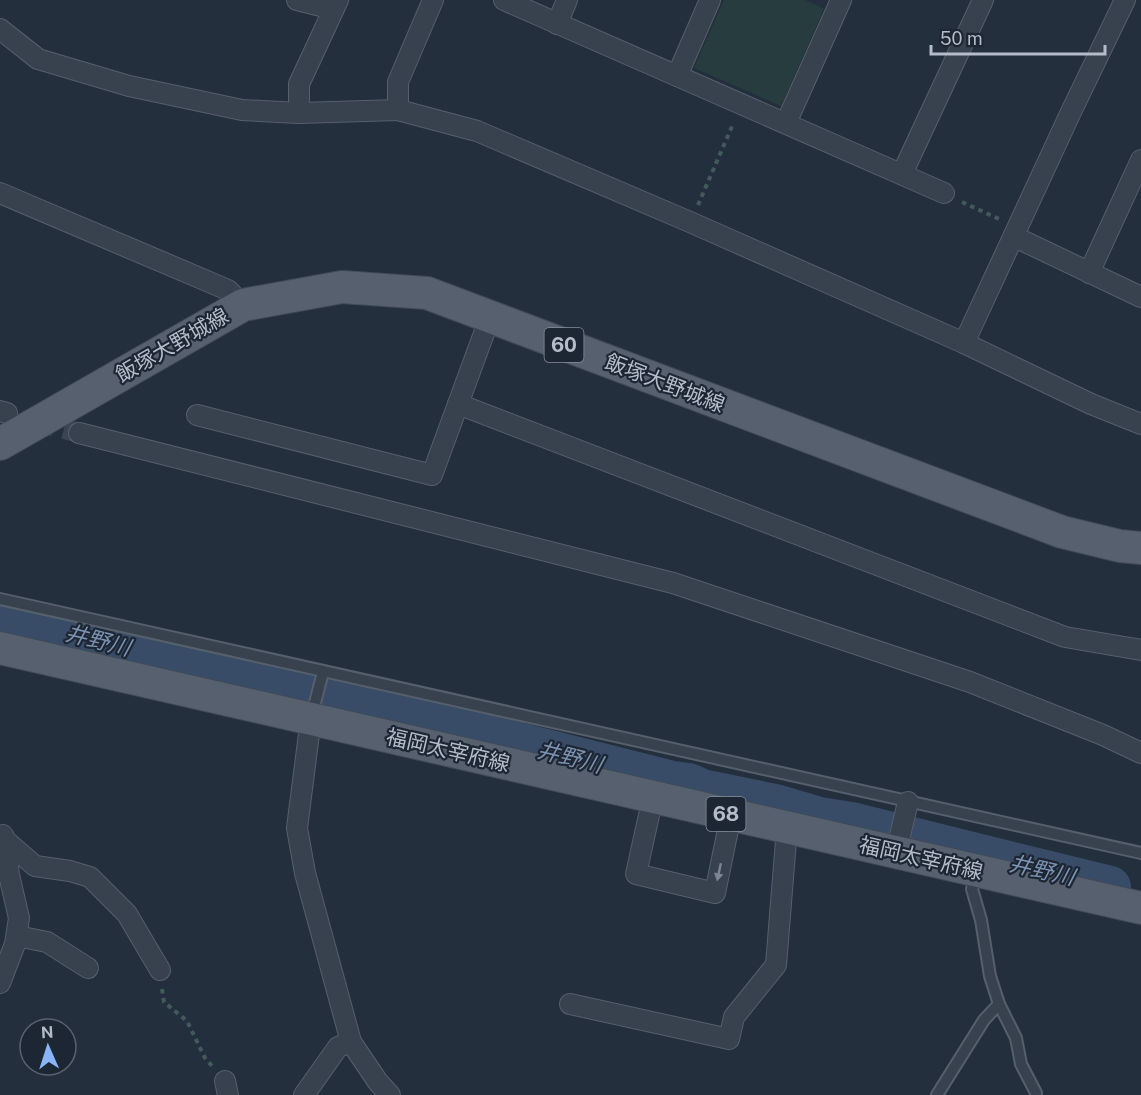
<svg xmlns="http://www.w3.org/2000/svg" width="1141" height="1095" viewBox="0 0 1141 1095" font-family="'Public Sans','Noto Sans JP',sans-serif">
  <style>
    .green { fill: #263c3f }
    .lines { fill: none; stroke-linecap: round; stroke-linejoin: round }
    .river { stroke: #394c67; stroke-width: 42 }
    .minor-tunnel { stroke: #3a4453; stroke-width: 20; stroke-dasharray: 20 10; stroke-linecap: butt }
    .service-casing { stroke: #565f6c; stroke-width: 14 }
    .minor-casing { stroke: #565f6c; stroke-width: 22 }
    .primary-casing { stroke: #414a57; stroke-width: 34 }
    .path { stroke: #44595c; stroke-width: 4; stroke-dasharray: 4.5 4.5; stroke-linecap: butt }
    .service { stroke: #38414e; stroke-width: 10 }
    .minor { stroke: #38414e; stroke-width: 20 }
    .primary { stroke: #56606e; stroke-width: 32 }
    .oneway { fill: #7c8592 }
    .labels { text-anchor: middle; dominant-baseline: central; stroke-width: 4.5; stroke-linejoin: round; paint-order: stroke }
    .shield { fill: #1d2633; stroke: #878f9c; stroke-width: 1.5 }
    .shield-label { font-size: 20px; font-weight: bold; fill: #b4bcc9 }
    .street-label { font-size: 21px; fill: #b4bcc9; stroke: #1d2633 }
    .water-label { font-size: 22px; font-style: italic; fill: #7c92b1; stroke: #1d2633 }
  </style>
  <rect width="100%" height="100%" fill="#242f3e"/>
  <!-- green -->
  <polygon class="green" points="724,0 805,0 824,9 781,106 694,68"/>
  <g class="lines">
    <!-- river -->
    <polyline class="river" points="0,616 119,642 187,663 268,680 673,782 689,784 702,790 775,805 819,818 851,823 1110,887"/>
    <!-- minor-tunnel -->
    <polyline class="minor-tunnel" points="35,421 79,433"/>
    <defs>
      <g id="service">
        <polyline points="0,599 1141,853"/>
        <polyline points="311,718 323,672"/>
        <polyline points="975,874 972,889 981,920 990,976 999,1004 1016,1038 1021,1064 1036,1093"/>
        <polyline points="937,1095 984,1020 999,1004"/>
      </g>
      <g id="minor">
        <polyline points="297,0 333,9"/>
        <polyline points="504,0 944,193"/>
        <polyline points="557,24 567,0"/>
        <polyline points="0,29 38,59 129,86 242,110 299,113 398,110 477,131 690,222 964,343 1091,404 1141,424"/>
        <polyline points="677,76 710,0"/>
        <polyline points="398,110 398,82 433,0"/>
        <polyline points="299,113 299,84 338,0"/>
        <polyline points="786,123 841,0"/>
        <polyline points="902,174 983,0"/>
        <polyline points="0,193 228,290 243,305"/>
        <polyline points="1015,237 1141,297"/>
        <polyline points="1089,273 1141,160"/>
        <polyline points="964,343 1070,114 1125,0"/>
        <polyline points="458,404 1065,637 1141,650"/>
        <polyline points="0,411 7,413"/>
        <polyline points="197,415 432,475 490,317"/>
        <polyline points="79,433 673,583 970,682 1103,735 1141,753"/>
        <polyline points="311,718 297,828 305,873 351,1042 378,1082 390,1095"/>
        <polyline points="653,797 636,874 715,893 731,815"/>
        <polyline points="5,840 35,866 70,871 90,877 127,914 160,970"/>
        <polyline points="896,852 908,802"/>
        <polyline points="17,936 47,942 88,968"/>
        <polyline points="0,983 15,944 19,918 9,875 5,840 3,835"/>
        <polyline points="570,1004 729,1039 734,1017 776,965 787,828"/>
        <polyline points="225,1081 228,1095"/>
        <polyline points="304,1095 338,1047 351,1042"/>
      </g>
      <g id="primary">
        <polyline points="0,444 243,305 342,287 427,293 1062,532 1120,546 1141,548"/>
        <polyline points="0,648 1141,908"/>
      </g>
    </defs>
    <!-- service casing -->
    <use href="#service" class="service-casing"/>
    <!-- minor casing -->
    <use href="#minor" class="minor-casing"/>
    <!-- primary casing -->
    <use href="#primary" class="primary-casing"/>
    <!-- path -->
    <g class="path">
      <polyline points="962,202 999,219"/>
      <polyline points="698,205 733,124"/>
      <polyline points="162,989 164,1002 187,1021 205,1058 212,1066"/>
    </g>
    <!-- service -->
    <use href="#service" class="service"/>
    <!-- minor -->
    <use href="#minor" class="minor"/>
    <!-- primary -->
    <use href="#primary" class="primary"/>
  </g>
  <!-- one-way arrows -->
  <defs><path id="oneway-solid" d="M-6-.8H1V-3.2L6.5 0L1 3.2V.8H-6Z" transform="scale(1.5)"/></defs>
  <use class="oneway" href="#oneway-solid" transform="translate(719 872) rotate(102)"/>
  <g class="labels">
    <!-- shield labels -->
    <g class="shield">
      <rect x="544.5" y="328" width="39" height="34" rx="4.5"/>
      <rect x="706.5" y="797" width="39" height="34" rx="4.5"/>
    </g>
    <g class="shield-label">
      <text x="564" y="345">60</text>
      <text x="726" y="814">68</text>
    </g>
    <!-- street labels -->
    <g class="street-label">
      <text transform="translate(172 345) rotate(-30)">飯塚大野城線</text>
      <text transform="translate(665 383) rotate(21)">飯塚大野城線</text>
      <text transform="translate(448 750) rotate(13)">福岡太宰府線</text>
      <text transform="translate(921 858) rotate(13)">福岡太宰府線</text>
    </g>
    <!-- water labels -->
    <g class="water-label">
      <text transform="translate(98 640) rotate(14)">井野川</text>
      <text transform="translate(570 757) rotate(14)">井野川</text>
      <text transform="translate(1042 870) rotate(13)">井野川</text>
    </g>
  </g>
  <!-- north arrow -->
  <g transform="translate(48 1047) rotate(357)"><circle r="28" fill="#1d2633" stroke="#59626f" stroke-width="1.5"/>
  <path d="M0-4.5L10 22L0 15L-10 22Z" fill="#8ab4f8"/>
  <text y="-9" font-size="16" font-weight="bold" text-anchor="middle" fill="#b4bcc9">N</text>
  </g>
  <!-- scale -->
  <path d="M931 45v9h174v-9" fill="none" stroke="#b4bcc9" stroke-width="3"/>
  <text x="940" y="45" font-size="18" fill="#b4bcc9" stroke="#1d2633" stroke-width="4.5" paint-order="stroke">50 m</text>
</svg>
